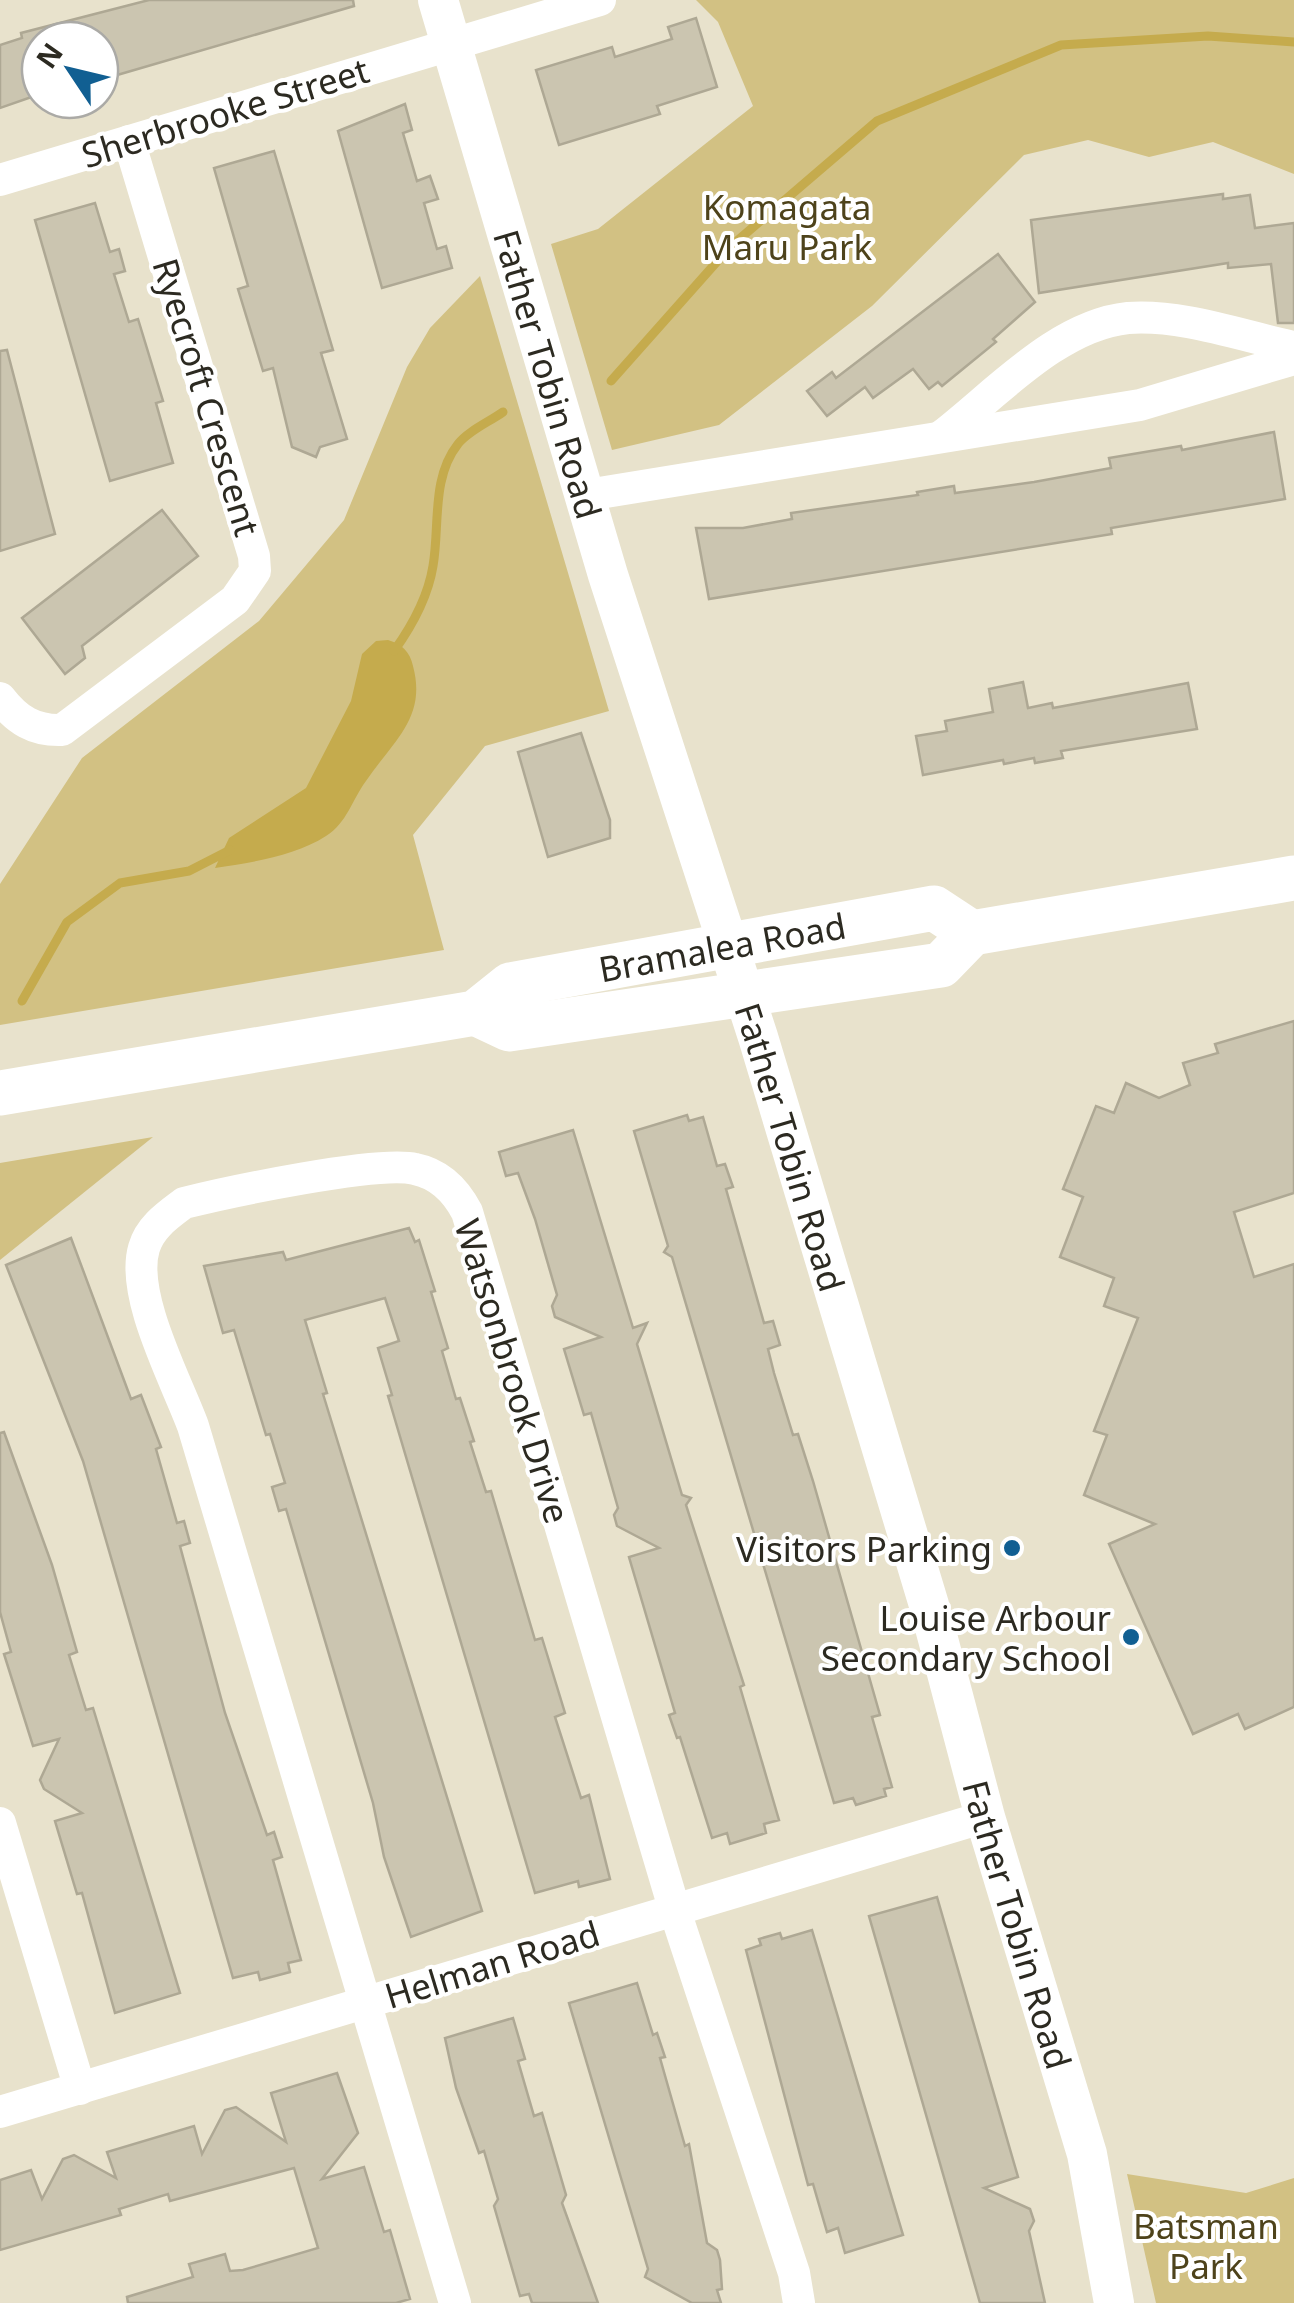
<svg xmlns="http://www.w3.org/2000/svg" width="1294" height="2303" viewBox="0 0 1294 2303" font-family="'Noto Sans',sans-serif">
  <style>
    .green { fill: #d2c183 }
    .water { fill: #c5ab4d }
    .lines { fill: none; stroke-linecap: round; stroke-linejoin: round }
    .stream { stroke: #c5ab4d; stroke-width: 9 }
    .building { fill: #cbc5b0; stroke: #aea894; stroke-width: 2.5 }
    .minor { stroke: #fff; stroke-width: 32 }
    .tertiary { stroke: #fff; stroke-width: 40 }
    .secondary { stroke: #fff; stroke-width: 45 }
    .poi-dot { fill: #115f92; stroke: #fff; stroke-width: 4 }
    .labels { text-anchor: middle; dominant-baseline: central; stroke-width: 8; stroke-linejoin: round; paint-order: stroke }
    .street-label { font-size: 35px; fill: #2c2a21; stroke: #fff }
    .park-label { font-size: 35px; fill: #4e431b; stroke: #fff }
    .poi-label { font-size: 35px; fill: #2c2a21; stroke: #fff; text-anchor: end }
  </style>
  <rect width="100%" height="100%" fill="#e8e2cc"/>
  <!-- green -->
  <g class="green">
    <polygon points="696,0 1294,0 1294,174 1213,142 1149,157 1088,140 1024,155 872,306 719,425 612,450 551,244 598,229 753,106 718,22"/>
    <polygon points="480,276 609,711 485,746 413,835 444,950 0,1025 0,884 82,758 259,621 344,520 407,367 430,328"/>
    <polygon points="153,1137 0,1260 0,1163"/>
    <polygon points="1127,2174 1246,2193 1294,2178 1294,2303 1156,2303"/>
  </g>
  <!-- water -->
  <path class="water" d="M388 640C402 644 410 652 413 666 427 718 393 741 366 781 352 800 347 823 326 836 295 856 250 863 215 868L229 838 306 788 351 701 362 654 376 641Z"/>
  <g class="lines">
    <!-- stream -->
    <g class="stream">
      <polyline points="611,381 730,247 877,121 1061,45 1208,36 1294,42"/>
      <path d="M394 651C412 626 428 597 433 566 440 526 431 478 458 444 468 431 489 422 503 412"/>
      <polyline points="22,1001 67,922 120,883 189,871 230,850"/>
    </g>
  </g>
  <!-- building -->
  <g class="building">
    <polygon points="149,0 353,0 354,6 100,80 100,40 40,40 40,94 0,108 0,45 22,38 21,33"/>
    <polygon points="696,18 717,87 657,106 660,114 559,145 536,70 612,47 615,57 672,39 668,27"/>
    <polygon points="405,104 412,130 403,133 417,181 430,176 438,199 424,203 437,249 446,246 452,268 382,288 338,131"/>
    <polygon points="274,151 333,350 321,353 347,439 320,447 316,457 292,447 273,368 263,371 238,289 248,286 214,168"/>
    <polygon points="1223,194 1223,199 1250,195 1255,228 1294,223 1294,323 1278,323 1271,264 1228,268 1228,263 1039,293 1031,220"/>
    <polygon points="95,203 110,252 119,249 125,271 114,274 129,322 138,319 163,401 156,403 173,463 110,481 35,220"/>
    <polygon points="998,254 1035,302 993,339 996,342 942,386 938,382 929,389 913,369 873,398 865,387 827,416 807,391 832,372 836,378"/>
    <polygon points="7,350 55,534 0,551 0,351"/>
    <polygon points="1274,432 1285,499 1111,528 1112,534 709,599 696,528 743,528 792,519 791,513 918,495 917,492 954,486 955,493 1034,482 1111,468 1109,458 1181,446 1182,450"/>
    <polygon points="162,510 198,556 82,646 85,658 65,674 22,618"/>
    <polygon points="1023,682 1028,708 1052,703 1053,708 1188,683 1197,729 1061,751 1063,758 1035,763 1034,758 1004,764 1003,760 923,775 916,736 947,731 945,721 993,712 989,689"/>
    <polygon points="581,733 610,820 610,838 548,857 518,752"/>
    <polygon points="1294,1021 1294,1193 1234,1212 1254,1277 1294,1264 1294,1707 1245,1729 1238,1714 1193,1734 1109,1544 1155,1524 1084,1495 1107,1435 1094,1431 1138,1318 1104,1306 1114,1278 1060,1257 1083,1197 1063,1189 1096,1106 1114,1113 1126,1083 1159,1098 1190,1085 1183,1063 1218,1053 1215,1044"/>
    <polygon points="687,1115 689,1121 703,1117 717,1166 725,1164 733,1187 726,1189 764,1323 773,1321 780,1345 768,1349 774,1373 793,1435 798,1434 813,1481 880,1715 872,1717 892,1787 884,1789 886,1796 856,1805 853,1798 834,1803 672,1257 664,1252 668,1246 634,1131"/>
    <polygon points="573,1130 633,1328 647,1323 637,1344 682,1495 691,1498 686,1505 744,1685 740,1687 779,1820 764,1824 766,1833 730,1844 727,1833 712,1838 680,1737 677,1738 669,1715 675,1713 629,1557 659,1548 617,1526 614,1515 618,1508 591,1413 584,1415 564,1349 601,1337 555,1317 552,1306 557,1295 535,1219 518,1173 506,1176 499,1152"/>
    <polygon points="409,1228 415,1242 419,1240 435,1291 431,1292 448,1348 442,1351 456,1399 460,1398 474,1441 470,1442 486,1492 491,1491 535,1640 542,1638 565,1713 555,1717 581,1798 589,1795 610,1879 579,1887 578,1881 535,1893 388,1396 392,1395 378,1348 399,1341 385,1298 305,1320 327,1393 323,1394 482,1911 411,1937 384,1857 373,1803 286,1509 279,1511 272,1487 285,1483 270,1434 266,1435 234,1330 223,1333 204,1266 283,1252 286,1260"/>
    <polygon points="71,1238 131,1399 141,1395 161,1447 156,1449 177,1523 184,1521 190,1543 180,1546 225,1713 267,1835 274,1832 282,1857 273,1860 301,1960 288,1963 290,1972 260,1980 258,1972 233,1978 83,1461 6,1265"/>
    <polygon points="4,1432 52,1565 77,1652 69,1655 86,1710 93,1708 180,1993 115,2013 82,1893 77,1894 55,1821 82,1813 44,1789 40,1780 59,1739 33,1746 4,1654 11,1652 0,1612 0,1433"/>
    <polygon points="937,1897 1018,2177 984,2188 1030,2209 1034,2221 1029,2231 1045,2303 980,2303 869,1916"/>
    <polygon points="812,1930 903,2235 845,2253 838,2228 827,2232 813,2184 808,2185 746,1950 761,1945 759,1939 780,1933 782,1939"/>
    <polygon points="637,1983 653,2035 657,2033 665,2057 660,2058 685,2146 689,2144 707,2243 717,2250 720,2260 722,2289 717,2290 721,2303 692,2303 645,2277 648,2269 643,2252 569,2003"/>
    <polygon points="513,2018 525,2059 518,2061 534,2116 542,2113 566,2195 562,2203 598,2303 532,2303 529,2294 520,2296 494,2206 498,2199 484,2151 479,2153 456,2088 445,2038"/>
    <polygon points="337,2073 358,2133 322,2179 364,2167 384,2232 390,2230 410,2299 396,2303 128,2303 127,2297 193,2277 189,2264 225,2254 230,2271 243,2270 318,2248 294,2168 170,2201 168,2194 119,2209 121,2215 0,2250 0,2180 31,2170 42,2199 63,2159 74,2155 116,2178 107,2152 194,2126 202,2154 225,2110 236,2107 286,2142 271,2093"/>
  </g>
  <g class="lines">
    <!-- minor -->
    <g class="minor">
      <polyline points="0,180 600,0"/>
      <path d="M943 435C996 394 1058 325 1128 318 1182 314 1242 336 1294 347"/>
      <polyline points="587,495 1140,405 1294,359"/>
      <path d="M0 698C17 720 34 731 62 730L235 600 255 571 254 556 129 141"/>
      <polyline points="0,1823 80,2089"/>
      <polyline points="0,2112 985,1817"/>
      <path d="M455 2303 193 1426C176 1380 130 1295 144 1248 150 1227 168 1215 184 1203 228 1192 379 1160 415 1169 440 1174 456 1191 467 1212L674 1908 794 2273 799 2303"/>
    </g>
    <!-- tertiary -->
    <path class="tertiary" id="s1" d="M438 0 608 575 758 1037 929 1605 985 1817 1087 2154 1114 2303"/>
    <!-- secondary -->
    <g class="secondary">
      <polyline points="475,1013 509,1029 941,965 972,933 1294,878"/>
      <path id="s2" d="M0 1093 475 1013 510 985 934 908 972 933"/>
    </g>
  </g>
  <!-- markers -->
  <g class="poi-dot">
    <circle cx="1012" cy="1548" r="10"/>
    <circle cx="1131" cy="1637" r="10"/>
  </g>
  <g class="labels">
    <!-- street labels -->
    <g class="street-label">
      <text transform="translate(225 112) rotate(-17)">Sherbrooke Street</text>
      <text stroke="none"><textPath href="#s1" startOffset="390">Father Tobin Road</textPath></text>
      <text transform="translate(207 397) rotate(73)">Ryecroft Crescent</text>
      <text stroke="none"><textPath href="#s2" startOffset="742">Bramalea Road</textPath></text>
      <text stroke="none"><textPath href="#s1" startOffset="1200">Father Tobin Road</textPath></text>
      <text transform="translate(513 1371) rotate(73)">Watsonbrook Drive</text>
      <text stroke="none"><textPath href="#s1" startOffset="2010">Father Tobin Road</textPath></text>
      <text transform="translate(492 1964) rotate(-17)">Helman Road</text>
    </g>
    <!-- park labels -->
    <g class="park-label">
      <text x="787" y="206">Komagata<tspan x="787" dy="40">Maru Park</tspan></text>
      <text x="1206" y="2225">Batsman<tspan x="1206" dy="40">Park</tspan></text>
    </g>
    <!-- poi labels -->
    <g class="poi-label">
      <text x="992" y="1548">Visitors Parking</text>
      <text x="1111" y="1617">Louise Arbour<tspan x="1111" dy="40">Secondary School</tspan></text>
    </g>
  </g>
  <!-- north arrow -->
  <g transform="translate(70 70) rotate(305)"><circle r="48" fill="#ffffff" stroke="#abaaa6" stroke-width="2.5"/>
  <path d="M0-8L18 38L0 25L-18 38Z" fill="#115f92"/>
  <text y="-15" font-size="28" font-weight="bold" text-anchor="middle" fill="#2c2a21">N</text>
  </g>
</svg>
